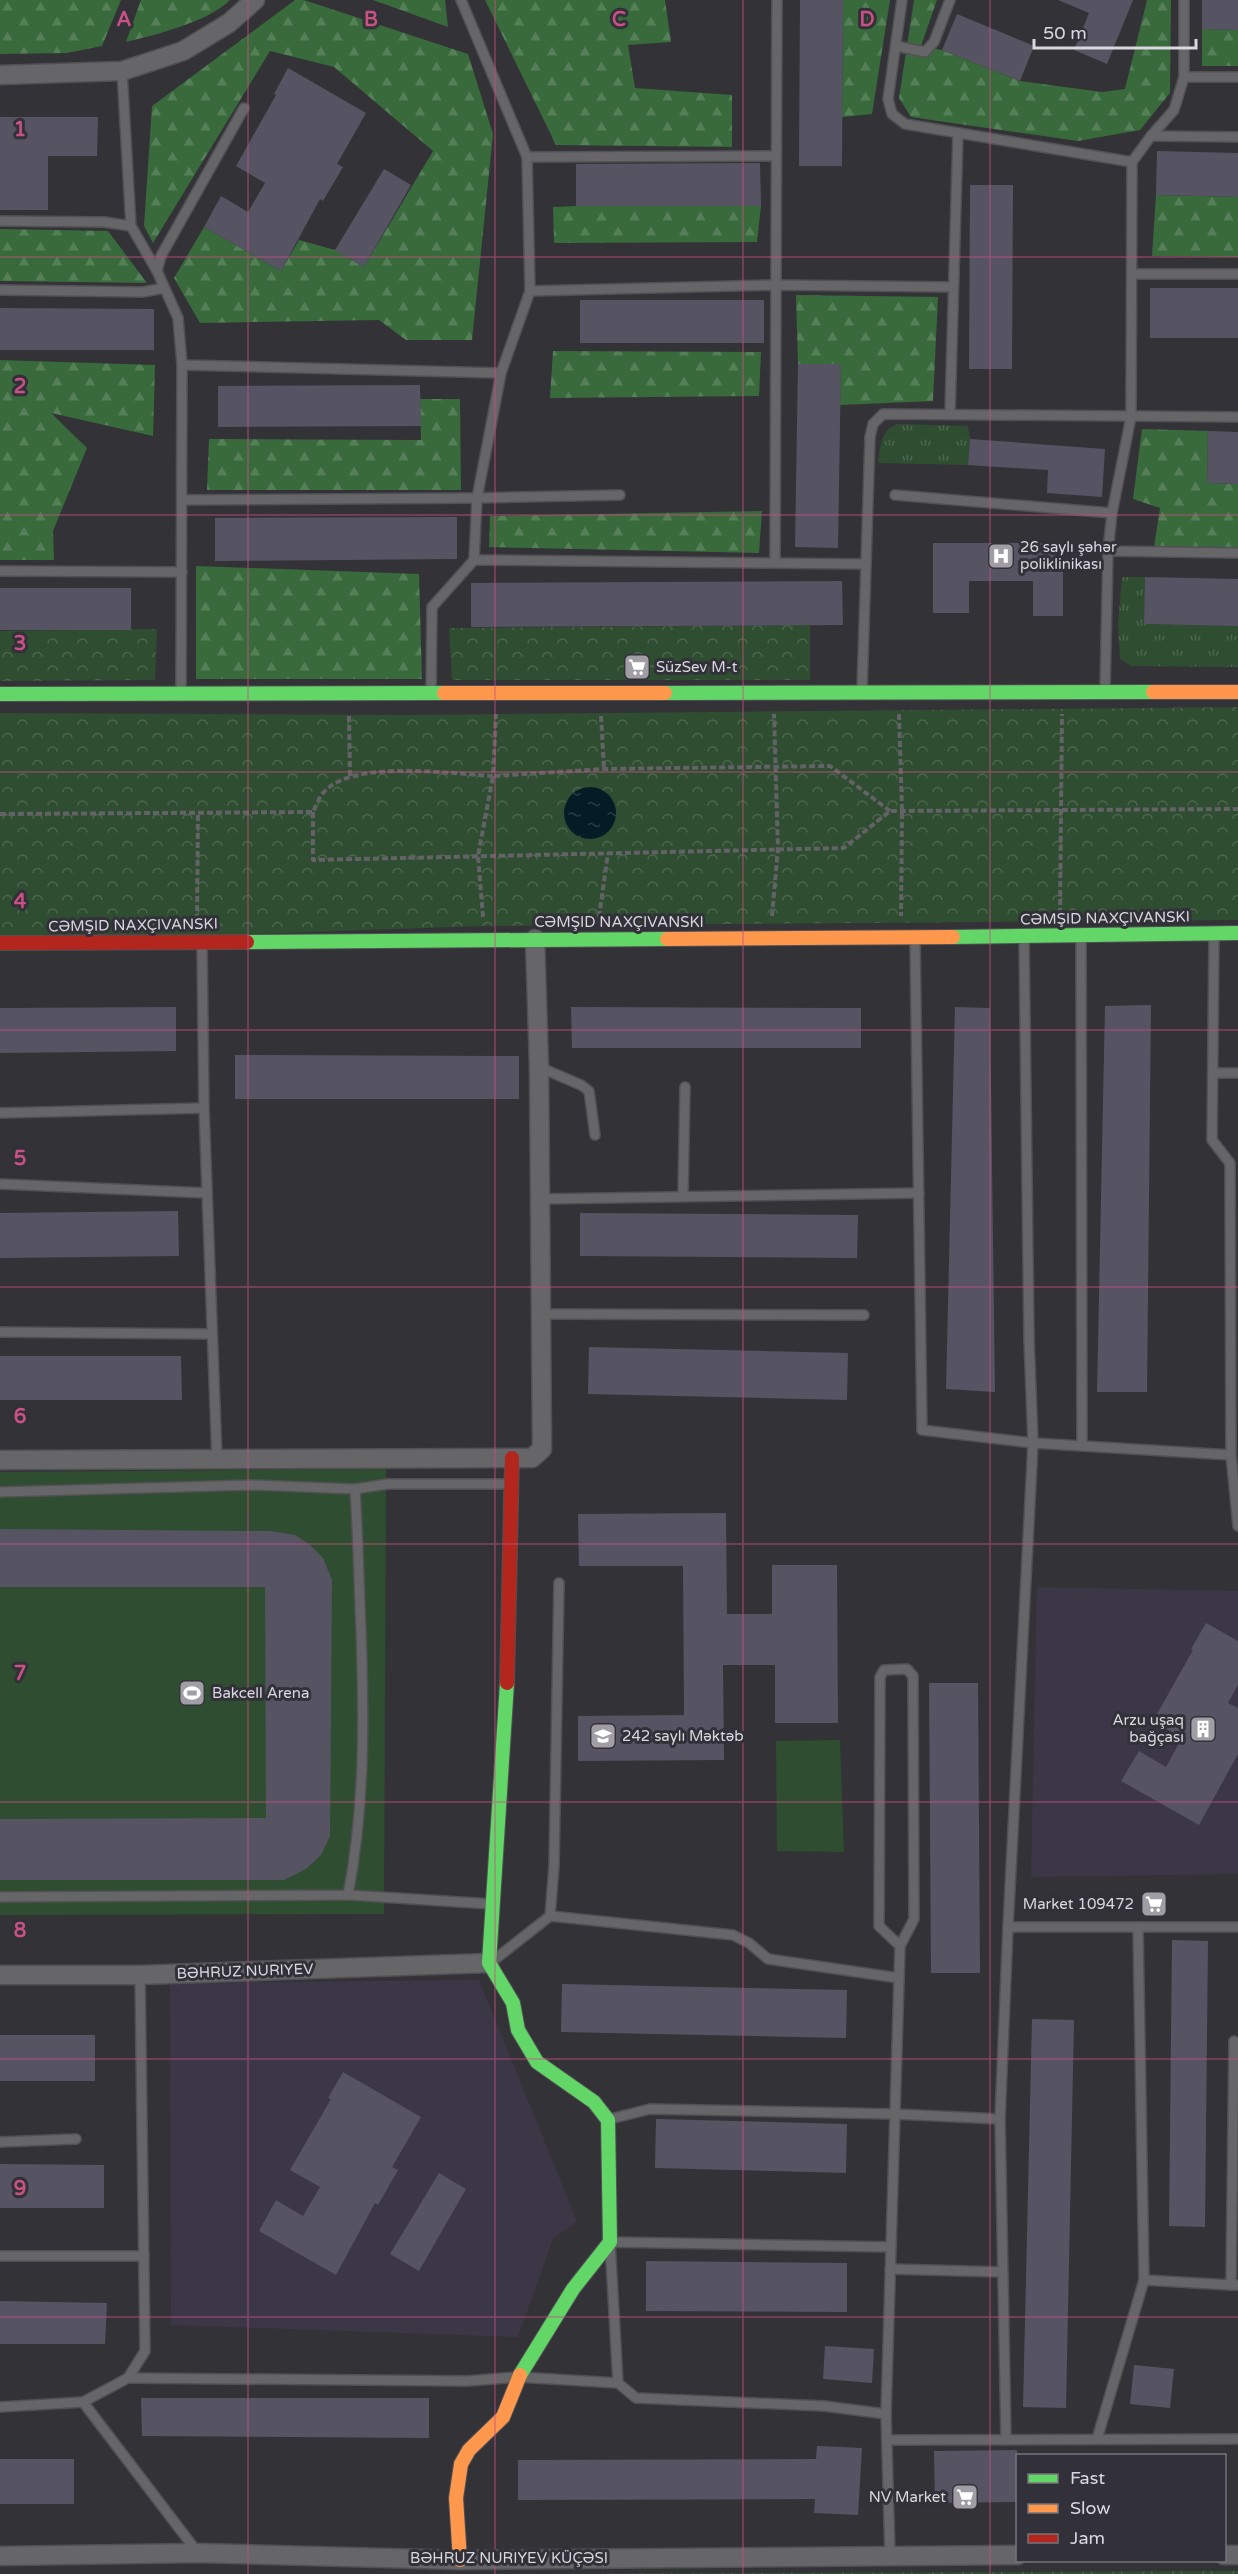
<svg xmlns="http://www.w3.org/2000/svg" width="1238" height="2574" viewBox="0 0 1238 2574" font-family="'Varela Round',sans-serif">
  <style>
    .built { fill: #3c3746 }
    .grass { fill: url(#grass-tufts) }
    .forest { fill: url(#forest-firs) }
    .park { fill: url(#park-crowns) }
    .pitch { fill: #2f4d30 }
    .water { fill: url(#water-ripples) }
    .building { fill: #565462 }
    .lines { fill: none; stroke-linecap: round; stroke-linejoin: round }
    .lane-casing { stroke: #515054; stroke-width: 12 }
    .street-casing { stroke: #515054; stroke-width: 21 }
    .fast-casing { stroke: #515054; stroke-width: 16 }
    .slow-casing { stroke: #515054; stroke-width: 16 }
    .jam-casing { stroke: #515054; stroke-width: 16 }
    .path { stroke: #636267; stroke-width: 4; stroke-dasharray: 6 3; stroke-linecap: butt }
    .lane { stroke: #666568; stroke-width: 9 }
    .street { stroke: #666568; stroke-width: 18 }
    .fast { stroke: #63d668; stroke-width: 14 }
    .slow { stroke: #ff974d; stroke-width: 14 }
    .jam { stroke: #b3261e; stroke-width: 14 }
    .grid { fill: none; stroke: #c95282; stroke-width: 1.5; stroke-opacity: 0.55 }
    .labels { text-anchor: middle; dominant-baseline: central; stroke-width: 6; stroke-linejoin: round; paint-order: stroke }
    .poi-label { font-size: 15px; fill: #dad8de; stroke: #323039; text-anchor: start }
    .street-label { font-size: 15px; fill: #dad8de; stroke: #323039 }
    .grid-label { font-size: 20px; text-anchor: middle; font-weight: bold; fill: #c95282; stroke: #323039; stroke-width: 6; stroke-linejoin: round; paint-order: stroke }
  </style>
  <defs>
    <pattern id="grass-tufts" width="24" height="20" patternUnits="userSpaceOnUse" patternTransform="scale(1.5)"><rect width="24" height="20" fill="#2f4d30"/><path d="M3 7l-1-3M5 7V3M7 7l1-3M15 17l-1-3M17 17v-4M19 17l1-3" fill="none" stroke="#4d664e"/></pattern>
    <pattern id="forest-firs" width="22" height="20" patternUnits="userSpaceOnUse" patternTransform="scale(1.5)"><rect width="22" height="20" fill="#386a3b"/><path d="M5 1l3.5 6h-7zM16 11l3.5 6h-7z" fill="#547f57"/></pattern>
    <pattern id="park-crowns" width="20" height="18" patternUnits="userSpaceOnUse" patternTransform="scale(1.5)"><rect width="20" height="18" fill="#2f4d30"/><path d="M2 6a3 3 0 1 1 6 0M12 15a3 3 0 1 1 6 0" fill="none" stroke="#4d664e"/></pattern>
    <pattern id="water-ripples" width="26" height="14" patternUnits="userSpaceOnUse" patternTransform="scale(1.5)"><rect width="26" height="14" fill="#051c26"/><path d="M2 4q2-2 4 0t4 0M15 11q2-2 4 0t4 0" fill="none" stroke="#293c45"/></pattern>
  </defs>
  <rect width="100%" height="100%" fill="#333237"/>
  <!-- built -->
  <g class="built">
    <polygon points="1037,1587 1238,1591 1238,1874 1031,1877"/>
    <polygon points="479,1980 577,2221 553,2239 518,2337 171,2325 170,1983"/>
  </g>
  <!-- grass -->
  <g class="grass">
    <path d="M897 424 968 426 970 439 968 465 878 463C880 447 880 431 897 424Z"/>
    <polygon points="1122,577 1145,577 1144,624 1238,626 1238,667 1131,666 1120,659 1118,624"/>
  </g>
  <!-- forest -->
  <g class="forest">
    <polygon points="0,0 121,0 102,46 67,53 0,54"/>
    <path d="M141 0H230C210 21 155 35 126 42Z"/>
    <polygon points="295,0 304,0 468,54 493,134 472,340 406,340 379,320 200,323 174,278 204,227 281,271 299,240 335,250 364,267 433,151 334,67 270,51 153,243 144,226 152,106"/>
    <polygon points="373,0 445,0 448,27"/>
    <polygon points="485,0 665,0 671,42 628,45 635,88 732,95 732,147 556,145"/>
    <polygon points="843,0 890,0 872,114 842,117"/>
    <polygon points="914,0 937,0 921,46 942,50 1020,81 1102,92 1125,89 1147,0 1171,0 1170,93 1140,130 1078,141 911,117 899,98"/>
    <polygon points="1202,29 1238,30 1238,66 1202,66"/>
    <polygon points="1156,195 1238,197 1238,257 1152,256"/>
    <polygon points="576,206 761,206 757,242 554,243 553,207"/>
    <polygon points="0,229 108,231 147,283 0,281"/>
    <polygon points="796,295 938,297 933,401 840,405 841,364 798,364"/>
    <polygon points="553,351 761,352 759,396 550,398"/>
    <polygon points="0,360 155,365 153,436 51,413 87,448 53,531 54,560 0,560"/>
    <polygon points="420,399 460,399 461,490 207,490 209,439 421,440"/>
    <polygon points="1142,429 1208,431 1207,483 1238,484 1238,550 1154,547 1160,508 1133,499"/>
    <polygon points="762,511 759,553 489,547 490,516"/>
    <polygon points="196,566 419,574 422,679 196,679"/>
  </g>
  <!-- park -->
  <g class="park">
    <polygon points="810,625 810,680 452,680 449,628"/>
    <polygon points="157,629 155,680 0,681 0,631"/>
    <polygon points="1238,707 1238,920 481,926 0,943 0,713 406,715"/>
    <polygon points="1238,2571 1238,2574 535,2574"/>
  </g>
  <!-- pitch -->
  <g class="pitch">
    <polygon points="386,1469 384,1914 0,1915 0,1472"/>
    <polygon points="840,1740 844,1852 777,1851 776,1741"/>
  </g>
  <!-- water -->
  <circle class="water" cx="590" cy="813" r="26"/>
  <!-- building -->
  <g class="building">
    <polygon points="800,0 843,0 842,166 799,166"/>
    <polygon points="1133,0 1107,64 1074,50 1089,13 1058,0"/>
    <polygon points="1202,0 1238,0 1238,30 1202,29"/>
    <polygon points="957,14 1034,46 1020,81 942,50"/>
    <polygon points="288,68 366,113 337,164 343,167 323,201 320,199 281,271 204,227 221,196 248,212 265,183 236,166 276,95 274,94"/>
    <polygon points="0,117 98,117 97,156 48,156 48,210 0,210"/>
    <polygon points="1157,151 1238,153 1238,197 1156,195"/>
    <polygon points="760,163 761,206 576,206 576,164"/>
    <polygon points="384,169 411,185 364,267 335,250"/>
    <polygon points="970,185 1013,185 1012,369 969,369"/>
    <rect x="1150" y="288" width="88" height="50"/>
    <rect x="580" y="300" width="184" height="43"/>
    <polygon points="0,308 154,309 154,350 0,350"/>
    <polygon points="798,364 841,364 838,548 795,547"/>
    <polygon points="420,385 421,426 218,427 218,386"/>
    <polygon points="1208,431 1238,432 1238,484 1207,483"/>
    <polygon points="970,439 1105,449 1102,497 1047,493 1048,470 968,465"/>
    <polygon points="457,517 457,559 215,561 215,518"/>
    <polygon points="933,543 1063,543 1063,616 1033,616 1033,581 969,581 969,613 933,613"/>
    <polygon points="1145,577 1238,579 1238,626 1144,624"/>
    <polygon points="842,581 843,625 471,627 471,583"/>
    <rect x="0" y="588" width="131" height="42"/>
    <polygon points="1151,1005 1147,1392 1097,1392 1105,1006"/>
    <polygon points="176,1007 176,1051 0,1053 0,1008"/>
    <polygon points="571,1007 861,1008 861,1048 572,1048"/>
    <polygon points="955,1007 990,1008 995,1392 946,1389"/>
    <polygon points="235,1055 519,1056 519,1099 235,1099"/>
    <polygon points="178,1211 179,1256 0,1258 0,1213"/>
    <polygon points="580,1213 858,1215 857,1258 580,1256"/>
    <polygon points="589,1347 848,1353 847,1400 588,1394"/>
    <polygon points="0,1356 181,1356 182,1400 0,1400"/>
    <polygon points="726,1513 727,1614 772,1614 772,1565 837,1565 838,1723 775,1723 775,1665 723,1665 724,1760 578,1761 578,1716 684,1715 683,1566 579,1566 578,1514"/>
    <polygon points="0,1529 271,1531 295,1535 309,1544 323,1558 332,1580 330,1836 321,1855 306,1869 284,1880 0,1880 0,1819 266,1818 265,1587 0,1587"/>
    <polygon points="1206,1623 1238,1641 1238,1685 1228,1703 1238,1708 1238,1754 1199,1825 1121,1781 1139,1751 1166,1767 1182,1738 1153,1721 1193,1650 1191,1649"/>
    <polygon points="929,1683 978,1683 980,1973 931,1973"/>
    <polygon points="1172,1940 1208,1941 1205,2227 1169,2226"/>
    <polygon points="562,1984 847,1990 846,2038 561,2032"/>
    <polygon points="1032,2019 1074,2020 1066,2408 1023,2407"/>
    <rect x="0" y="2035" width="95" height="46"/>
    <polygon points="343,2072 421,2117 392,2167 398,2170 378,2205 375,2203 336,2275 259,2231 276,2200 303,2216 320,2187 290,2170 331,2099 328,2098"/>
    <polygon points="656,2119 847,2124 846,2173 655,2168"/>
    <polygon points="0,2164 104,2165 104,2208 0,2208"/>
    <polygon points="439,2173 466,2189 419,2271 390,2254"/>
    <polygon points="646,2261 847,2263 847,2312 646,2311"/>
    <polygon points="0,2301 107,2303 105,2344 0,2344"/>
    <polygon points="825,2346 874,2349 872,2383 823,2379"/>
    <polygon points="1134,2365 1174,2369 1170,2408 1130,2404"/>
    <polygon points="141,2398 429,2398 429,2438 142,2436"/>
    <polygon points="817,2446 862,2448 858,2515 814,2513 815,2499 518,2500 518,2460 816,2459"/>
    <polygon points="1017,2450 1017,2502 935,2503 934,2451"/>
    <rect x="0" y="2459" width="74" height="45"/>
  </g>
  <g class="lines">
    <defs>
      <g id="lane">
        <polyline points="902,0 888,99 892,114 905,124 1132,162"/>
        <polyline points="896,46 925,52 934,42 950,0"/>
        <polyline points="122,71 131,226 157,271 178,318 182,365 181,692"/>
        <polyline points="1184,77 1238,77"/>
        <polyline points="1151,136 1238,137"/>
        <polyline points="527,157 776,156"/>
        <polyline points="0,221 104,222 131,226"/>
        <polyline points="157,271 161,256 244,108"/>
        <polyline points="1132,274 1238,274"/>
        <polyline points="0,290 143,292 164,288"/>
        <polyline points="530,291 775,285 953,287"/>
        <polyline points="182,365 501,373"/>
        <polyline points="950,413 958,133"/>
        <polyline points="895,495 1112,513"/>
        <polyline points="182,500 477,498 620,495"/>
        <polyline points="1108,551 1238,553"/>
        <polyline points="474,560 866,564"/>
        <polyline points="775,563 777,0"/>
        <polyline points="0,571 182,572"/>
        <polyline points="862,691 870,437 873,424 883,414 1238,417"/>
        <polyline points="1105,691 1108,551 1112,513 1131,417 1132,162 1151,136 1174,110 1184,77 1184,0"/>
        <polyline points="431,693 432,607 474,560 477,498 501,373 530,291 527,157 461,0"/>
        <polyline points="1214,936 1212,1140 1230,1163 1231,1455"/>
        <polyline points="1081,937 1082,1446"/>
        <polyline points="915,939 922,1430 1033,1443 1231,1455 1238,1526"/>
        <polyline points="202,943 204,1108 217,1460"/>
        <polyline points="539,1067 581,1085 589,1091 595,1135"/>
        <polyline points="1213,1073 1238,1073"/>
        <polyline points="0,1113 204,1108"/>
        <polyline points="0,1184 207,1193"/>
        <polyline points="683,1196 685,1087"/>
        <polyline points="541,1199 919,1193"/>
        <polyline points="540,1314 864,1315"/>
        <polyline points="0,1332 212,1334"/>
        <polyline points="355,1489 388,1484 511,1484"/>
        <path d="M0 1492 252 1485 355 1489C358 1536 359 1583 361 1630 364 1720 365 1807 348 1895L0 1897"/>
        <polyline points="348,1895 492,1904"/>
        <polyline points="550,1916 554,1866 559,1583"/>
        <polyline points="1008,1927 1238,1927"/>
        <polyline points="1138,1927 1144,2280 1231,2285"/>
        <polyline points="494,1960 550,1916 733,1935 749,1943 768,1959 899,1978"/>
        <polyline points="1234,2041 1231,2285 1238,2285"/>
        <polyline points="610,2119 650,2109 895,2114 1000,2119"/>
        <polyline points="0,2142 76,2139"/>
        <polyline points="0,2256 144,2256"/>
        <polyline points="890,2269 1002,2272"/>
        <polyline points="128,2378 467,2381 518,2377 618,2383"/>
        <polyline points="83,2402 198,2553"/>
        <polyline points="0,2407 83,2402 128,2378 145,2351 140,1975"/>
        <polyline points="886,2414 824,2406 636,2398 618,2383 610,2242 891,2247"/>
        <polyline points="1097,2439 1144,2280"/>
        <polyline points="887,2440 1238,2439"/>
        <polyline points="1006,2440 1000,2119 1008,1927 1033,1443 1029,1339 1024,937"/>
        <polyline points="890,2556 886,2414 900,1946 914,1919 913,1676 907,1669 884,1670 880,1677 879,1926 900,1946"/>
      </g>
      <g id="street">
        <polyline points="0,75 122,71 183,51 229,23 255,0"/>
        <polyline points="0,1460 532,1458 542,1449 539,1067 535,939"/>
        <polyline points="0,1975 140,1975 489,1963"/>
        <polyline points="1224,2555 1238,2555"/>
        <polyline points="0,2556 198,2553 460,2560 1018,2555"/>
      </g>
      <g id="fast">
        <polyline points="665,693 1153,692"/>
        <polyline points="0,694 444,693"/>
        <polyline points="953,937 1238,933"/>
        <polyline points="247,942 667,939"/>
        <polyline points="507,1683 489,1963 513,2003 518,2030 537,2062 594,2102 608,2120 610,2242 573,2289 520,2375"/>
      </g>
      <g id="slow">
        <polyline points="1153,692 1238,692"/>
        <polyline points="444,693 665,693"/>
        <polyline points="667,939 953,937"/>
        <polyline points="460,2560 456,2498 461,2464 469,2450 503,2417 520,2375"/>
      </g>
      <g id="jam">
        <polyline points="0,943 247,942"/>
        <polyline points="507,1683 512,1458"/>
      </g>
    </defs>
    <!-- lane casing -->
    <use href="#lane" class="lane-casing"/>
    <!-- street casing -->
    <use href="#street" class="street-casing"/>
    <!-- fast casing -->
    <use href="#fast" class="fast-casing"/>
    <!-- slow casing -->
    <use href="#slow" class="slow-casing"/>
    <!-- jam casing -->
    <use href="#jam" class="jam-casing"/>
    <!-- path -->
    <g class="path">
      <polyline points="899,714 902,811 901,916"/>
      <polyline points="349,716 350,776"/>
      <polyline points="601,716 604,769"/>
      <polyline points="313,812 313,860 844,848 890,811 1238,809"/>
      <path d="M0 814 313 812C316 806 319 797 324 792 353 759 452 774 493 776L496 714"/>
      <polyline points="1060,914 1062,714"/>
      <polyline points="772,916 778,849 774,714"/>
      <polyline points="483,917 478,856 493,776 604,769 830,766 890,811"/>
      <polyline points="599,917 608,853"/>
      <polyline points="197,920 198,813"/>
    </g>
    <!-- lane -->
    <use href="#lane" class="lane"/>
    <!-- street -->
    <use href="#street" class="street"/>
    <!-- fast -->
    <use href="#fast" class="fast"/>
    <!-- slow -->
    <use href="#slow" class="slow"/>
    <!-- jam -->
    <use href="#jam" class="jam"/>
  </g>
  <!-- grid -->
  <path class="grid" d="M248 0V2574M495 0V2574M743 0V2574M990 0V2574M0 257H1238M0 515H1238M0 772H1238M0 1030H1238M0 1287H1238M0 1544H1238M0 1802H1238M0 2059H1238M0 2317H1238"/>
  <!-- icons -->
  <defs>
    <symbol id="hospital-square" viewBox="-11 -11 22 22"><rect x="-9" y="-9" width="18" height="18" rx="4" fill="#a09ea4" stroke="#323039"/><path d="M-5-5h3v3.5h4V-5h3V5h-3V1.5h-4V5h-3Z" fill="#fff"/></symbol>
    <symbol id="supermarket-square" viewBox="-11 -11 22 22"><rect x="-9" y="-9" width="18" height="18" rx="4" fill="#a09ea4" stroke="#323039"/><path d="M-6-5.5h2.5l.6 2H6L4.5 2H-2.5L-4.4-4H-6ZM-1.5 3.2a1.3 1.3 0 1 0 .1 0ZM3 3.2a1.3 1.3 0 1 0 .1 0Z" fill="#fff"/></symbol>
    <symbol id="stadium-square" viewBox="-11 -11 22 22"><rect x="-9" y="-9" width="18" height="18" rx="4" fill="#a09ea4" stroke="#323039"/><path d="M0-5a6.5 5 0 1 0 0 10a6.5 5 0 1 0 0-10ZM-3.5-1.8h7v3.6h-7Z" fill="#fff"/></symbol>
    <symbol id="building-square" viewBox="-11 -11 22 22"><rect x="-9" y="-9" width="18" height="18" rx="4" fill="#a09ea4" stroke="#323039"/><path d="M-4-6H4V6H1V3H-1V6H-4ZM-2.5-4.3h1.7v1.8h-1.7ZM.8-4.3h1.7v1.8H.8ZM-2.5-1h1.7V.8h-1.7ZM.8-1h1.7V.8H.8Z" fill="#fff"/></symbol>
    <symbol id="school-square" viewBox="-11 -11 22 22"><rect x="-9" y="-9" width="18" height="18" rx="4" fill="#a09ea4" stroke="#323039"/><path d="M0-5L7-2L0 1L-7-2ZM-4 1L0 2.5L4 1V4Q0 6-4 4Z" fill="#fff"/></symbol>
  </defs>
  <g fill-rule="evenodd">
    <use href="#hospital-square" x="986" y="541" width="30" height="30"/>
    <use href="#supermarket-square" x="622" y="652" width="30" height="30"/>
    <use href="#stadium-square" x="177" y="1678" width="30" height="30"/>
    <use href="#building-square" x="1188" y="1714" width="30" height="30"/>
    <use href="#school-square" x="588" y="1721" width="30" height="30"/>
    <use href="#supermarket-square" x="1139" y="1889" width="30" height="30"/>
    <use href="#supermarket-square" x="950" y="2482" width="30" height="30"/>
  </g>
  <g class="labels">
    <!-- poi labels -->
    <g class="poi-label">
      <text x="1020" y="547">26 saylı şəhər<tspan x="1020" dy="17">poliklinikası</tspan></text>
      <text x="656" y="667">SüzSev M-t</text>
      <text x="212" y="1693">Bakcell Arena</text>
      <text x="1184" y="1720" text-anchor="end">Arzu uşaq<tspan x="1184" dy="17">bağçası</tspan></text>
      <text x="622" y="1736">242 saylı Məktəb</text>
      <text x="1134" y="1904" text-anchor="end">Market 109472</text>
      <text x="946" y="2497" text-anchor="end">NV Market</text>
    </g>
    <!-- street labels -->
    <g class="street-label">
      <text transform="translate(1105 918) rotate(-1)">CƏMŞID NAXÇIVANSKI</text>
      <text x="619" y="922">CƏMŞID NAXÇIVANSKI</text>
      <text transform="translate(133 925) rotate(-1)">CƏMŞID NAXÇIVANSKI</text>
      <text transform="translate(245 1971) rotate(-2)">BƏHRUZ NURIYEV</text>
      <text x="509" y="2558">BƏHRUZ NURIYEV KÜÇƏSI</text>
    </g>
  </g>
  <g class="grid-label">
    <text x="124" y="26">A</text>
    <text x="371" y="26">B</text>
    <text x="619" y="26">C</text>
    <text x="867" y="26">D</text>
    <text x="20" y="136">1</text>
    <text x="20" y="393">2</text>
    <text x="20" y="650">3</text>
    <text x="20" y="908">4</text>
    <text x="20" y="1165">5</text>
    <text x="20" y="1423">6</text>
    <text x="20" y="1680">7</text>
    <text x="20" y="1937">8</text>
    <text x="20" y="2195">9</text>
  </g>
  <!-- legend -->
  <rect x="1016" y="2454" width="210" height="108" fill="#323039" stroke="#75737b" stroke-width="1.5"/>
  <rect x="1028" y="2474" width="30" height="9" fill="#63d668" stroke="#75737b" stroke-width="1.5"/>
  <text x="1070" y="2484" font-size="18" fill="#dad8de">Fast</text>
  <rect x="1028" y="2504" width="30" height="9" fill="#ff974d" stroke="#75737b" stroke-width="1.5"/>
  <text x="1070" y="2514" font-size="18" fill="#dad8de">Slow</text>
  <rect x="1028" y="2534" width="30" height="9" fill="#b3261e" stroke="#75737b" stroke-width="1.5"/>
  <text x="1070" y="2544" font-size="18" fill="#dad8de">Jam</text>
  <!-- scale -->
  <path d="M1034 39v9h162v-9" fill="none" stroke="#dad8de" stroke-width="3"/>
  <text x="1043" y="39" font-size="18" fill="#dad8de" stroke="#323039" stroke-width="4.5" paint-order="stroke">50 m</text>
</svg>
